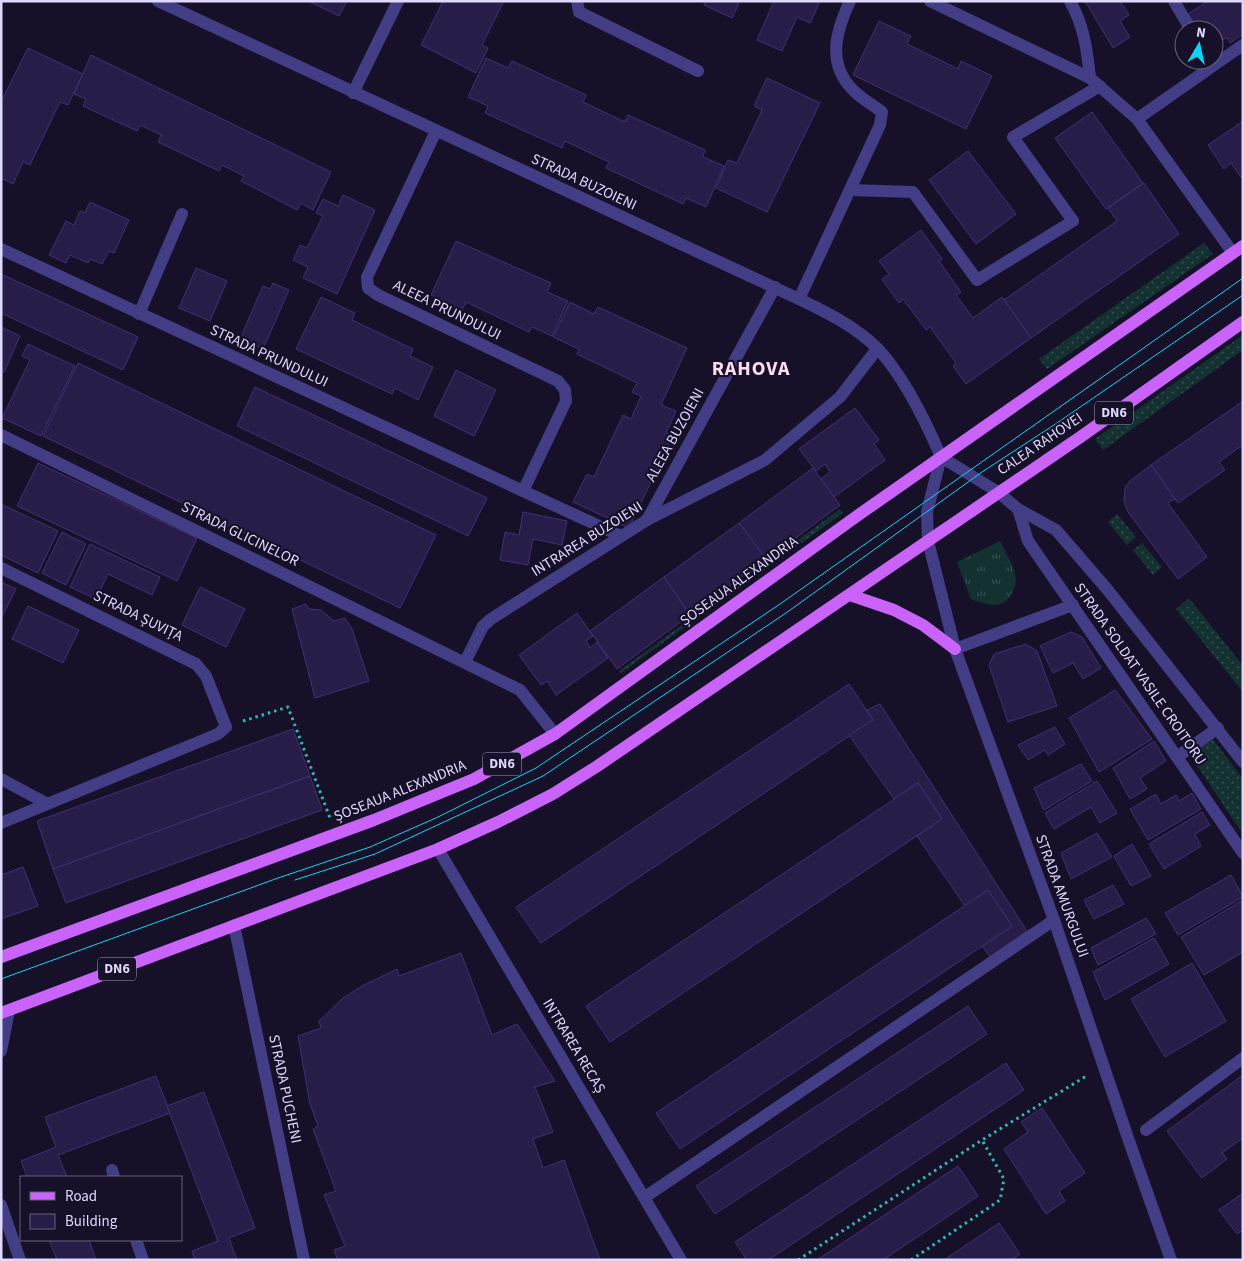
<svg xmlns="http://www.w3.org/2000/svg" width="1244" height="1261" viewBox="0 0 1244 1261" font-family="'Source Sans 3',sans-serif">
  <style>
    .grass { fill: url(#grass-dots) }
    .park { fill: url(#park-tufts) }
    .building { fill: #281d48; stroke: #413074 }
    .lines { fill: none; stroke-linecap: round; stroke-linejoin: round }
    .path { stroke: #33b7b6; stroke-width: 3; stroke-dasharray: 2.5 4; stroke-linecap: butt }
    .service { stroke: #433d86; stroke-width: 12 }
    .minor { stroke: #433d86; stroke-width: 12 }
    .tertiary { stroke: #433d86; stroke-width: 12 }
    .primary { stroke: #c963fb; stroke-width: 12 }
    .tram { stroke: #0ad5f8; stroke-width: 1 }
    .labels { text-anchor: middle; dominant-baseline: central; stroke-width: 4.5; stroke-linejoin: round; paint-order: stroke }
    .shield { fill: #161128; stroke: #a39dbe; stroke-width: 1 }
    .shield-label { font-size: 14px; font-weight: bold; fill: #dfd9fe }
    .street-label { font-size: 15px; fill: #dfd9fe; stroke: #161128 }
    .district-label { font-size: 20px; font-weight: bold; letter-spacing: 1px; fill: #fedbef; stroke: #161128 }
  </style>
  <defs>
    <pattern id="grass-dots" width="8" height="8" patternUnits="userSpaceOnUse" patternTransform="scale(1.25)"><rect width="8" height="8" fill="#143132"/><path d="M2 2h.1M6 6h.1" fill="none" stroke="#364e51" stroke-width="1.8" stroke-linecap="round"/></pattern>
    <pattern id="park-tufts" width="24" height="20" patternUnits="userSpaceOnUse" patternTransform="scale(1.25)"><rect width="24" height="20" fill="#143132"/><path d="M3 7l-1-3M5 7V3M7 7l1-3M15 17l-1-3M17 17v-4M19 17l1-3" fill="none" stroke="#364e51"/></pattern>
  </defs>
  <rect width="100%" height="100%" fill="#161128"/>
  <!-- grass -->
  <g class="grass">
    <polygon points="1204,243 1213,254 1047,369 1039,359"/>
    <polygon points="1243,335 1243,350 1103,450 1095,439"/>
    <polygon points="840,509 843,513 621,673 619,671"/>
    <polygon points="1117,514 1136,537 1127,545 1108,522"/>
    <polygon points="1142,543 1162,567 1153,575 1133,550"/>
    <polygon points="1189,598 1243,666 1243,692 1176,609"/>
    <polygon points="1213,739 1243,779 1243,834 1190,755"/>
  </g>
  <!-- park -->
  <path class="park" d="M1000 541C1005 551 1012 563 1015 574 1017 580 1015 588 1012 593 1004 611 985 604 971 599L957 562Z"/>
  <!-- building -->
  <g class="building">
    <polygon points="308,1 347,1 339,16"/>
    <polygon points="443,1 504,1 482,45 488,48 476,73 421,45"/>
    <polygon points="705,1 740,1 732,18 704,5"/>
    <polygon points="774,1 820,1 810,23 797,17 782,51 757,40"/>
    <polygon points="1085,1 1120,1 1129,15 1120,21 1130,37 1113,48"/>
    <polygon points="1203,1 1243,1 1243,34 1230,43 1227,37 1214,46 1214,30 1199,30 1188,14 1205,3"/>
    <polygon points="879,21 911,36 907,44 958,69 961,61 992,76 966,129 853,75"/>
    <polygon points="28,48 83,74 68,105 60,102 30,165 23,162 13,184 1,178 1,102"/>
    <polygon points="91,55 331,172 313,210 301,203 297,210 241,181 244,176 222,165 219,171 158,142 161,135 140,125 137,131 83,106 86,99 74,94"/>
    <polygon points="486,58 508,68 512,61 586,95 583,102 625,122 628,115 705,150 703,157 724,166 706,207 686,198 683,204 606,168 609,162 565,141 562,148 485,113 488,106 468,97"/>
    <polygon points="767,78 820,103 767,212 716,188 728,160 737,163 762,110 754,106"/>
    <polygon points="1092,112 1143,183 1106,209 1055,138"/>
    <polygon points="1243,121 1243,180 1231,163 1224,169 1208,145"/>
    <polygon points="968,151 1016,214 976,244 929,180"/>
    <polygon points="1144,183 1179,234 1031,338 1004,300 1117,221 1108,208"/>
    <polygon points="343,195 375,210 337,294 303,278 308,267 293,260 300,245 307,248 323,216 316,213 323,199 338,206"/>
    <polygon points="90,202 129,220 114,253 109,251 102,264 90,259 88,263 70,255 66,263 49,255 66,221 74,225 80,211 85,213"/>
    <polygon points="921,230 942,259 939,261 961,292 956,295 973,318 1002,297 1031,338 966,384 953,366 956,363 930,327 926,330 903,299 899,303 882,279 889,274 879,261"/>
    <polygon points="456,241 551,283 547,292 568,301 552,336 532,327 529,332 466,302 462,310 431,295"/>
    <polygon points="196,268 227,281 210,321 179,308"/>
    <polygon points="1,274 138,337 123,370 1,313"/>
    <polygon points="273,283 289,290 263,349 240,339 263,286 270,289"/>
    <polygon points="321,297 355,313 352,320 413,349 410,356 433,367 418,400 395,388 392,394 296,349"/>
    <polygon points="570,302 594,314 598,307 687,348 661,405 676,411 666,433 673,436 629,528 573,502 587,474 594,477 623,415 631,419 641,396 632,392 637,383 577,354 579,349 553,337"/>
    <polygon points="1,327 20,336 4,372 1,371"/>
    <polygon points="28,344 75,366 41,436 2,418 30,360 22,356"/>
    <polygon points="78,363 436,535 400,608 43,436"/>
    <polygon points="456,370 496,390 474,436 434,416"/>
    <polygon points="255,387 487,498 468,536 237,426"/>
    <polygon points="1243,401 1243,445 1219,462 1225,470 1178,503 1151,465"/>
    <polygon points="855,408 879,440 874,444 885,460 834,497 821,479 830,472 825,464 816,471 799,449"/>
    <polygon points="38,463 197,538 177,581 17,506"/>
    <polygon points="1151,465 1175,499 1168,503 1207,557 1178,579 1128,512 1124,501 1125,488 1130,481"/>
    <polygon points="813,468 840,505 766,560 739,523"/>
    <polygon points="1,504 58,531 38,573 1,555"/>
    <polygon points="523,512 567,521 562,545 533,539 528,565 500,560 505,532 519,535"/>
    <polygon points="739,523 766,559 690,615 664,577"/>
    <polygon points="62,532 86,544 66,585 42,573"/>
    <polygon points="90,544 160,577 152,595 108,574 96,599 70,587"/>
    <polygon points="664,577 690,615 617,669 590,631"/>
    <polygon points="1,582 16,589 1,619"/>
    <polygon points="200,587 245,609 226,647 182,625"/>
    <polygon points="306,604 309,609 321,610 334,621 345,618 352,629 369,681 315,698 292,609"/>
    <polygon points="28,606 79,630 63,663 12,639"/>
    <polygon points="577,613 593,636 586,641 590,648 597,642 608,658 556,695 547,681 541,685 519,655"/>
    <polygon points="1071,632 1082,637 1101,668 1083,679 1073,663 1053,673 1040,646"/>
    <polygon points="1026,644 1037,651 1057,706 1008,722 989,665 994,654"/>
    <polygon points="849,684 873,720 541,943 516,907"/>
    <polygon points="1115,690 1152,739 1099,772 1069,718"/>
    <polygon points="880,704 1027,931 990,957 982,946 1012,926 988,890 965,906 917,836 942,819 918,783 894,799 849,735 873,720 867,710"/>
    <polygon points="1055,727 1065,744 1048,755 1045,750 1028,760 1018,745"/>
    <polygon points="293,729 310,776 53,869 37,821"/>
    <polygon points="1154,741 1166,761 1140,778 1147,789 1130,799 1113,768"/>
    <polygon points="1081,764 1092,781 1044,810 1034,788"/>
    <polygon points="310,776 322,810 66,903 53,869"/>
    <polygon points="1097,781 1117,813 1100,823 1091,807 1054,829 1045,813"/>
    <polygon points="918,783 942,819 610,1042 586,1006"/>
    <polygon points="1192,793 1201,809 1148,840 1130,809 1156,794 1161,804 1176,795 1179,801"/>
    <polygon points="1202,812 1210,825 1195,834 1201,846 1164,869 1149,844"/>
    <polygon points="1097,833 1112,857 1071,879 1061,853"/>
    <polygon points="1132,844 1151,876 1131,886 1114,856"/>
    <polygon points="23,867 38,906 1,919 1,875"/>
    <polygon points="1231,875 1243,897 1178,935 1165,913"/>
    <polygon points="1113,885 1124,904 1094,919 1084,900"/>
    <polygon points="988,890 1012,926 680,1149 656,1113"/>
    <polygon points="1243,900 1243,952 1204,975 1181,937"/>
    <polygon points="1146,918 1156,934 1098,965 1091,948"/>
    <polygon points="1154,938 1169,964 1105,1000 1093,972"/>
    <polygon points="461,953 492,1035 517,1024 555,1081 535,1087 553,1132 533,1139 543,1168 564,1160 600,1260 338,1260 334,1250 345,1246 324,1195 336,1191 313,1129 318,1126 310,1104 298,1036 321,1028 319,1021 343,998 362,986 397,969 399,976"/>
    <polygon points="1192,963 1226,1021 1165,1057 1131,999"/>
    <polygon points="968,1006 987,1034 715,1214 696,1186"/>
    <polygon points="1006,1063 1024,1090 768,1260 747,1260 735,1242"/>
    <polygon points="1243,1075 1243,1138 1222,1153 1227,1159 1202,1178 1167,1131"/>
    <polygon points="156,1076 170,1113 58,1155 67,1177 27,1177 21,1161 56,1147 45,1117"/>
    <polygon points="204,1092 255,1228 229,1238 237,1260 195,1260 192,1251 218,1241 167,1106"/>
    <polygon points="1042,1108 1085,1173 1059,1191 1065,1201 1046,1214 1004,1149 1028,1132 1021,1122"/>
    <polygon points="958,1166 978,1196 883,1260 817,1260"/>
    <polygon points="1243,1193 1243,1230 1237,1234 1219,1210"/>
    <polygon points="999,1223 1020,1254 1012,1260 944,1260"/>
    <polygon points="49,1240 89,1240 96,1260 57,1260"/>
  </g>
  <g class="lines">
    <!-- path -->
    <g class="path">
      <polyline points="243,721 288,707 330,818"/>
      <polyline points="798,1260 982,1140 1088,1075"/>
      <polyline points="911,1260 1000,1200 1004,1179 982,1140"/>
    </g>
    <!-- service -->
    <g class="service">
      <polyline points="577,1 579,12 698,71"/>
      <polyline points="436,131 367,277 368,288 378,295 558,381 565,390 566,401 523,491 621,536"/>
      <polyline points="139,314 182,214"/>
      <polyline points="1,435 520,690 555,734"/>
      <polyline points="465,662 483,626 491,619 647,520 765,460 840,397 877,349"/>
      <polyline points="112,1170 114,1177"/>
      <polyline points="1,1205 20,1260"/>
      <polyline points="136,1240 143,1260"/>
    </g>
    <!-- minor -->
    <g class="minor">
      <polyline points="930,1 1090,78 1137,119 1233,253"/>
      <path d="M1070 1C1084 26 1087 49 1090 78"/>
      <polyline points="1174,1 1191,30"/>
      <polyline points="1137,119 1243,45"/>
      <polyline points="850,190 913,192 977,280 1073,221 1013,137 1100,86"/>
      <polyline points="1,249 523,491"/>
      <path d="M799 299 880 125 882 112C873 105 862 99 854 91 826 64 836 31 850 1"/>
      <polyline points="647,520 775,287"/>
      <polyline points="1,568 196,664 206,676 226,727 218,734 1,823"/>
      <polyline points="1,779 46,803"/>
      <polyline points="438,849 681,1260"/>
      <polyline points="1,1051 9,1011"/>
      <polyline points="1146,1130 1243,1058"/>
      <polyline points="645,1197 1054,920"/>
    </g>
    <!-- tertiary -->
    <g class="tertiary">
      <path d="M158 1 799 299C826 312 855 326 877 348 903 375 926 422 941 457"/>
      <polyline points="353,93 398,1"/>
      <polyline points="941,457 927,512 928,541 955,649 1054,920 1129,1141 1171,1260"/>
      <polyline points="941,457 998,492 1018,509 1056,530 1107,589 1243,762"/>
      <polyline points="1018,509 1028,541 1243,853"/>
      <polyline points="955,649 1073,605"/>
      <polyline points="1177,757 1218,728"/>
      <polyline points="234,925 304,1260"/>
    </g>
    <!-- primary -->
    <g class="primary">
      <polyline points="850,595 894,610 923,625 955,649"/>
      <polyline points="1,957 374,820 474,779 555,734 857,516 1243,246"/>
      <polyline points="1,1013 438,849 498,822 553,794 596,767 1079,438 1243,322"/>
    </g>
    <!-- tram -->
    <g class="tram">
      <polyline points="295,880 375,854 543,776 786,613 982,472 1057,423 1243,295"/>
      <polyline points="1,979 278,878 370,847 438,817 536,768 780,604 1243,278"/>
    </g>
  </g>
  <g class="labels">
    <!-- shield labels -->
    <g class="shield">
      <rect x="1095" y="401.5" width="38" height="23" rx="4"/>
      <rect x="483" y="752.5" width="38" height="23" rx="4"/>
      <rect x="98" y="957.5" width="38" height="23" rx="4"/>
    </g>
    <g class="shield-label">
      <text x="1114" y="413">DN6</text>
      <text x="502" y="764">DN6</text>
      <text x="117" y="969">DN6</text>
    </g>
    <!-- street labels -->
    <g class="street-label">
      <text transform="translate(584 182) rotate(25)">STRADA BUZOIENI</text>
      <text transform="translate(447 310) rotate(26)">ALEEA PRUNDULUI</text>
      <text transform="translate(269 356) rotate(25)">STRADA PRUNDULUI</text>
      <text transform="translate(675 435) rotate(-61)">ALEEA BUZOIENI</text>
      <text transform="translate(1040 444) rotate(-34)">CALEA RAHOVEI</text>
      <text transform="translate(240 534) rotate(26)">STRADA GLICINELOR</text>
      <text transform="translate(587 539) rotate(-32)">INTRAREA BUZOIENI</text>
      <text transform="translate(739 581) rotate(-36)">ȘOSEAUA ALEXANDRIA</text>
      <text transform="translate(138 616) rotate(26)">STRADA ȘUVIȚA</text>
      <text transform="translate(1140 674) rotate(55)">STRADA SOLDAT VASILE CROITORU</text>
      <text transform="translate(400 791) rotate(-22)">ȘOSEAUA ALEXANDRIA</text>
      <text transform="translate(1062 896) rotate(70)">STRADA AMURGULUI</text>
      <text transform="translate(574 1046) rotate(59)">INTRAREA RECAȘ</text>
      <text transform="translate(285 1089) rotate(78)">STRADA PUCHENI</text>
    </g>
    <!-- district labels -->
    <g class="district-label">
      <text x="751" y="369">RAHOVA</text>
    </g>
  </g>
  <!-- border -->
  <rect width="1244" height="1261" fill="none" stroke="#dfd9fe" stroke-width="5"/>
  <!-- legend -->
  <rect x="20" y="1176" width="162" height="65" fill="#161128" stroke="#66617e"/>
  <rect x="30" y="1192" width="25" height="8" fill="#c963fb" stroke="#66617e"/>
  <text x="65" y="1201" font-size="15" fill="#dfd9fe">Road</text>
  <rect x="30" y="1214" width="25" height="15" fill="#281d48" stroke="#66617e"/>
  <text x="65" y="1226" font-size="15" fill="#dfd9fe">Building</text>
  <!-- north arrow -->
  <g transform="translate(1199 45) rotate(9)"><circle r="24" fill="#161128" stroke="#66617e"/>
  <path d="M0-4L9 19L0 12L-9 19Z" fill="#0ad5f8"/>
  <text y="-8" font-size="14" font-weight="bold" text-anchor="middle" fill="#dfd9fe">N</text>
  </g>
</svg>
